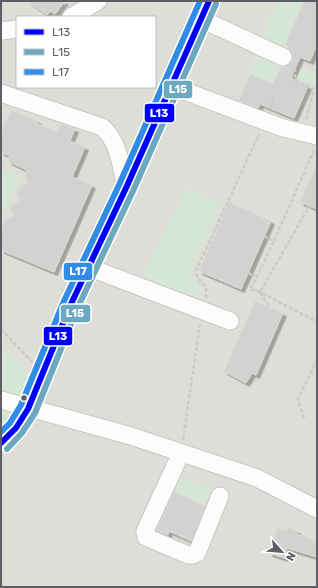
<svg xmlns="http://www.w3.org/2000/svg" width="318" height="588" viewBox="0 0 318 588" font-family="Rubik,sans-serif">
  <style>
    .education { fill: #dfddd7; fill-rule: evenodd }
    .green { fill: #d5e7d4 }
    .building { fill: #d3d2d0; stroke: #dbdad6; filter: url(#shadow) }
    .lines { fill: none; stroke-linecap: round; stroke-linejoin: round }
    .minor-casing { stroke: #c8c7c7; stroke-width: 19 }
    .path { stroke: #c8ccca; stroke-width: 2.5; stroke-dasharray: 4 2; stroke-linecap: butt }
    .minor { stroke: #fcfcfb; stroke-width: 17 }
    .bus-1-casing { stroke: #fff; stroke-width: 9 }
    .bus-2-casing { stroke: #fff; stroke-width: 9 }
    .bus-3-casing { stroke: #fff; stroke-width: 9 }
    .bus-1 { stroke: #00f; stroke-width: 6 }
    .bus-2 { stroke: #6ca8c0; stroke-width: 6 }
    .bus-3 { stroke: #318ce7; stroke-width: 6 }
    .bus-dot { fill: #5c5f64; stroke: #fff; stroke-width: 1.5 }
    .line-badge { stroke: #fff; stroke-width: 1.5 }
    .badge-label { font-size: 11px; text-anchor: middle; font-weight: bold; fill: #fff }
  </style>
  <defs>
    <filter id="shadow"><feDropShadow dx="3.5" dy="3.5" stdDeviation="0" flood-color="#0004"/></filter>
  </defs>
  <rect width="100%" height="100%" fill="#ecebe7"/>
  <!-- education -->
  <path class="education" d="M1 1H317V587H1ZM17 17H155V87H17Z"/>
  <!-- green -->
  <g class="green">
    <polygon points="278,1 305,1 284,49 294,54 293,57 259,43"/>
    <polygon points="258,48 285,60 279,73 280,89 246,75"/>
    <polygon points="301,68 317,74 314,85 297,78"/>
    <polygon points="1,163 3,164 2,168 21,178 1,222"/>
    <polygon points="186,187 221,204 188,278 203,287 198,301 140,282"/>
    <polygon points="1,342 33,378 22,402 1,395"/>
    <polygon points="1,409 18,415 1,434"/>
    <polygon points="180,476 215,490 208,505 173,490"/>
  </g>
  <!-- building -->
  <g class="building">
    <polygon points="28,1 65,1 55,14 50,11 47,15"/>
    <polygon points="304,1 317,1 317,44 310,61 300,57 291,78 308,86 294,118 260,104 258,108 239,101 250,74 273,84 281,67 288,65 292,62 293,56 289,49 289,47 285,45"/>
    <polygon points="11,110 38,121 37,124 57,132 61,124 75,129 70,141 85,147 72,177 92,185 54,272 1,250 1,230 5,219 14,216 9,206 20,201 17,194 21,186 28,183 25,176 27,170 8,161 10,156 1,152 1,133"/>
    <polygon points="317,164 317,209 300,202"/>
    <polygon points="229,202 271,221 241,289 199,271"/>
    <polygon points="255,301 283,313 256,375 252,373 246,383 224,371"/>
    <polygon points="174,492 205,506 191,541 169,531 168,535 156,531"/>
    <polygon points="277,528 287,531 288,528 298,531 296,534 317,541 317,557 287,548 284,558 269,553"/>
  </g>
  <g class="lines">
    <defs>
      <g id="minor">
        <polyline points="71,17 98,1"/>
        <polyline points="201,19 283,57"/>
        <polyline points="1,31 17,29"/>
        <polyline points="171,86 283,128 317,136"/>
        <path d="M1 93 102 127C119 141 121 167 126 188"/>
        <polyline points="88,267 230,321"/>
        <polyline points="1,400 131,436 257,478 317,509"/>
        <polyline points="1,443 16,428 28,409 71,304 126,188 209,1"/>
        <polyline points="181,453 145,531 146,537 188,555 193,555 197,553 220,496"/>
      </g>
    </defs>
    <!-- minor casing -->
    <use href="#minor" class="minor-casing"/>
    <!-- path -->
    <g class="path">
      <polyline points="295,68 295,80 314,89 306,120"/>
      <polyline points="270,109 274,97"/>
      <polyline points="264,236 274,241 257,277 250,289 260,292 317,322"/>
      <polyline points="274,241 314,150"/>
      <polyline points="248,273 257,277"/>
      <polyline points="206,298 206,287 197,277 196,271 259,134"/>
      <polyline points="269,306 260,292 310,205"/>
      <polyline points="1,329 32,362"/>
      <polyline points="304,418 298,399 317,360"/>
      <polyline points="183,440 200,324"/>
    </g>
    <!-- minor -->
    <use href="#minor" class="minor"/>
    <defs>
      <polyline id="bus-1" points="1,443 16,428 28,409 71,304 126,188 209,1"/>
      <polyline id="bus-2" points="7,449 22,433 35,413 78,307 133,191 216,4"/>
      <polyline id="bus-3" points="1,432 10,423 21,405 64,301 119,185 200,1"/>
    </defs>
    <!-- bus-1 casing -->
    <use href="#bus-1" class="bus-1-casing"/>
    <!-- bus-2 casing -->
    <use href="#bus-2" class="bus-2-casing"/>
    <!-- bus-3 casing -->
    <use href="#bus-3" class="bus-3-casing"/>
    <!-- bus-1 -->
    <use href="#bus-1" class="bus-1"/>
    <!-- bus-2 -->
    <use href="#bus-2" class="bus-2"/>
    <!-- bus-3 -->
    <use href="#bus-3" class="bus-3"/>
  </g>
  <!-- markers -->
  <circle class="bus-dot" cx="24" cy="398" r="3.5"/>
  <g class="line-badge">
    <rect x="163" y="80" width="30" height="19" rx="4" fill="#6ca8c0"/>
    <rect x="144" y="103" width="31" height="20" rx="4" fill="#00f"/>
    <rect x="63" y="262" width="30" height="19" rx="4" fill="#318ce7"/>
    <rect x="60" y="304" width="31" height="19" rx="4" fill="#6ca8c0"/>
    <rect x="43" y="326" width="30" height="20" rx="4" fill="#00f"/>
  </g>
  <g class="badge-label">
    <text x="178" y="93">L15</text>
    <text x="159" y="117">L13</text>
    <text x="78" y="275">L17</text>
    <text x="75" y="317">L15</text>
    <text x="58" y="340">L13</text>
  </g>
  <!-- border -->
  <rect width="318" height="588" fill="none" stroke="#5c5f64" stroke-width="4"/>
  <!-- legend -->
  <rect x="16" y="16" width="140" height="72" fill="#ffffff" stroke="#bebfc1"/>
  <rect x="24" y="29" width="20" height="6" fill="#0000ff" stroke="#bebfc1"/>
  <text x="52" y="36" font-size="12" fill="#5c5f64">L13</text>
  <rect x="24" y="49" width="20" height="6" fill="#6ca8c0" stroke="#bebfc1"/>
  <text x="52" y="56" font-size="12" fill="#5c5f64">L15</text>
  <rect x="24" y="69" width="20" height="6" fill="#318ce7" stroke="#bebfc1"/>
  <text x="52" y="76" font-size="12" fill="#5c5f64">L17</text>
  <!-- north arrow -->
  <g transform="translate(282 552) rotate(117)" stroke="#ffffff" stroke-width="3" paint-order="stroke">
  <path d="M0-3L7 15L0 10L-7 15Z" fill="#5c5f64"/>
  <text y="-6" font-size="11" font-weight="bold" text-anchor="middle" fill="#5c5f64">N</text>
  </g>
</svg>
